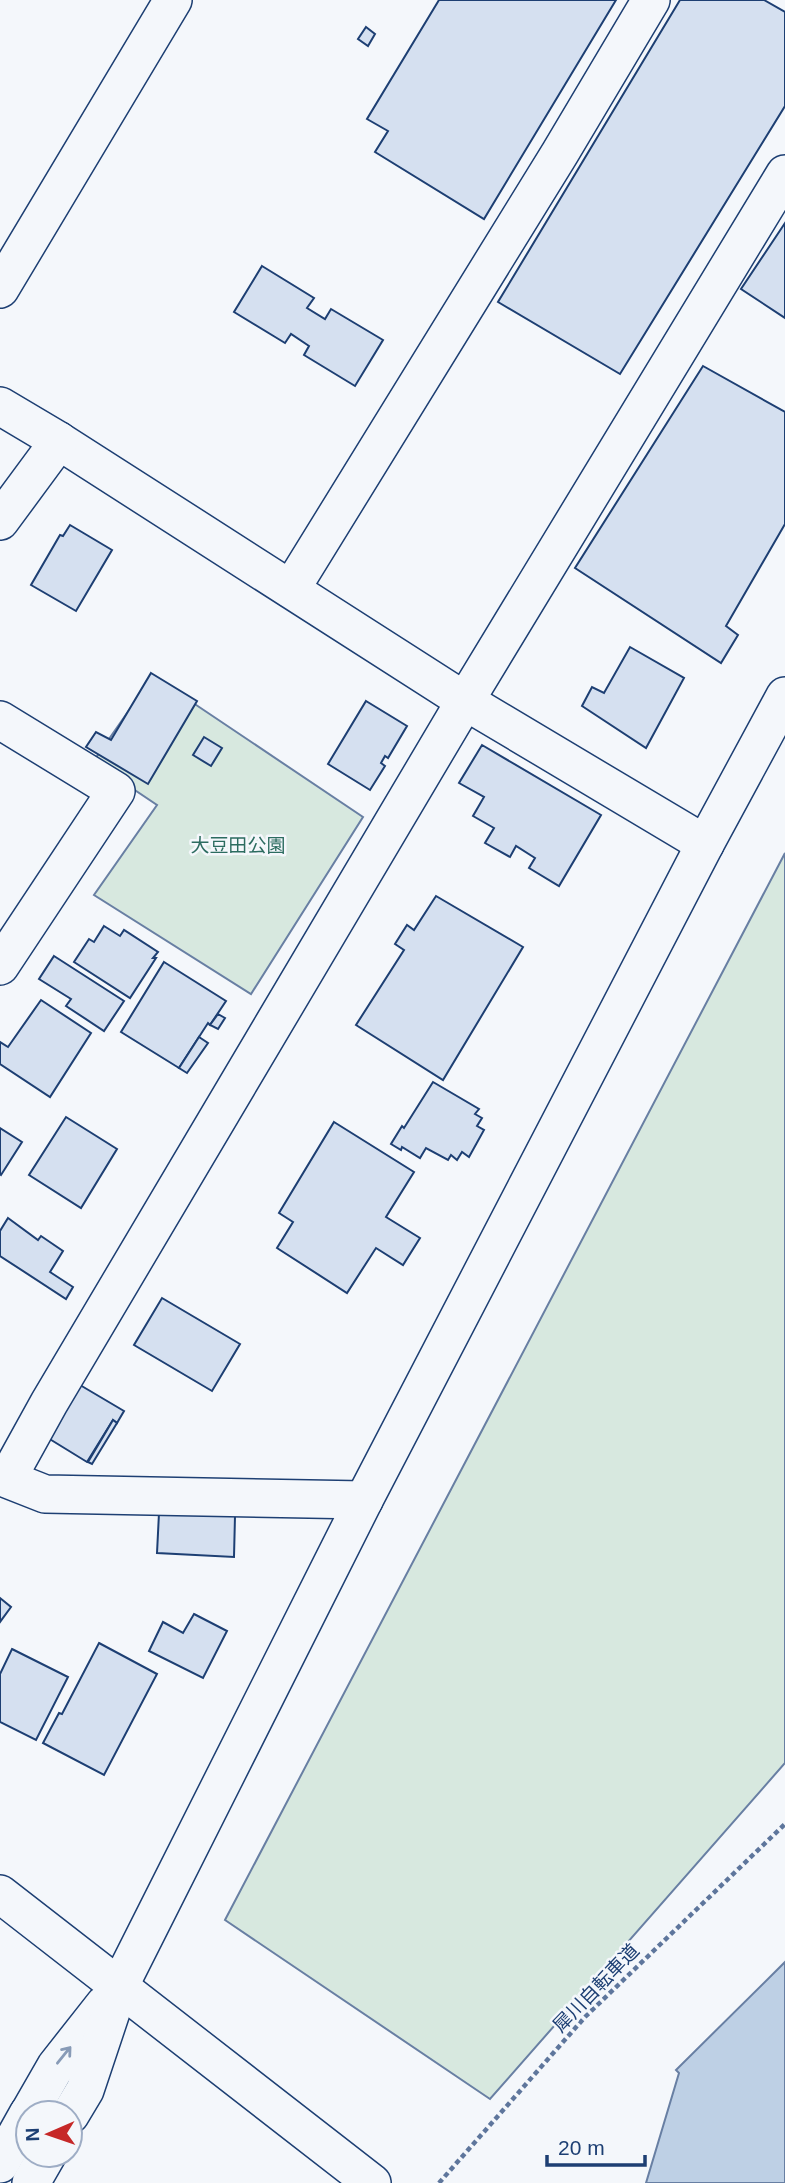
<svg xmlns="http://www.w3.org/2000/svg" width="785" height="2183" viewBox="0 0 785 2183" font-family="Helvetica,'Noto Sans JP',sans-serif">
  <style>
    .green { fill: #d7e8df; stroke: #687fa3; stroke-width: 2 }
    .water { fill: #bed0e5; stroke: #687fa3; stroke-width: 2 }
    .building { fill: #d5e0f0; stroke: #1d3f73; stroke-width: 2 }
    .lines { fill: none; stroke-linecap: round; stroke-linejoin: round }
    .minor-casing { stroke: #1d3f73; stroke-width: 40 }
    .path { stroke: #5e769c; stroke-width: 4.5; stroke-dasharray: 5 3.5; stroke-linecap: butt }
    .minor { stroke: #f4f7fb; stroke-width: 37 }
    .oneway { stroke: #889bb7 }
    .labels { text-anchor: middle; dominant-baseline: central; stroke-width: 5; stroke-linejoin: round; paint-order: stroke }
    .park-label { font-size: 19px; fill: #2c6c60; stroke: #f4f7fb }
    .street-label { font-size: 19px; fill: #1d3f73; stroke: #f4f7fb }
  </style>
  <rect width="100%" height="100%" fill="#f4f7fb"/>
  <!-- green -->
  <g class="green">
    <polygon points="153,676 363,817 251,994 94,895 157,805 93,762"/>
    <polygon points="785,853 785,1763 490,2099 225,1920"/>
  </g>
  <!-- water -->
  <polygon class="water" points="785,1962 785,2183 646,2183 679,2073 676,2070"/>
  <!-- building -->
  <g class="building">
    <polygon points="439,0 616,0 484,219 375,152 388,131 367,119"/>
    <polygon points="680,0 764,0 785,12 785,106 620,374 498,302"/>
    <polygon points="366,27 375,34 368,46 358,39"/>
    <polygon points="785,223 785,318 741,289"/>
    <polygon points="262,266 314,298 307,308 325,319 331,309 383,340 355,386 304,355 309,346 291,334 285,343 234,312"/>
    <polygon points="703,366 785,412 785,524 726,626 738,635 721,663 575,568"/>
    <polygon points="70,525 112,550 76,611 31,585 60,535 63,536"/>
    <polygon points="630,647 684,678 646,748 582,706 592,687 604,693"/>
    <polygon points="151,673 197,701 148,784 86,747 96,732 111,740"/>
    <polygon points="366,701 407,726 388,758 385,756 381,763 385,766 370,790 328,764"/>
    <polygon points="204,737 222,748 211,766 193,755"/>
    <polygon points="482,745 601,815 559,886 529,868 535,858 516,846 510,857 485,843 494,828 473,816 484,797 459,783"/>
    <polygon points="436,896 523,947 443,1080 356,1025 404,950 395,944 407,925 414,930"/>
    <polygon points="104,926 120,936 124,930 158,952 153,958 156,958 130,998 74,962 89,939 94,942"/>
    <polygon points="54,956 124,1001 104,1031 66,1006 71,999 39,979"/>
    <polygon points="164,962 226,1001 210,1025 208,1023 179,1068 121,1032"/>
    <polygon points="41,1000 91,1033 50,1097 0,1064 0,1042 8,1047"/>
    <polygon points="218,1014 225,1018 218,1029 210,1025"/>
    <polygon points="199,1037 208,1043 187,1073 179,1068"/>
    <polygon points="433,1082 479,1109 475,1114 482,1118 477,1126 484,1130 469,1157 462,1152 457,1160 451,1155 448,1160 426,1148 420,1158 402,1147 401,1150 391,1144 402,1126 404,1128"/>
    <polygon points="66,1117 117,1149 81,1208 29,1175"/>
    <polygon points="334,1122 414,1172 386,1217 420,1238 403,1265 376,1248 347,1293 277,1248 293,1222 279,1213"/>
    <polygon points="0,1128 22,1142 1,1175 0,1174"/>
    <polygon points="8,1218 38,1240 41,1236 63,1251 50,1272 73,1287 66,1299 0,1256 0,1231"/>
    <polygon points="162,1298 240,1344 212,1391 134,1345"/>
    <polygon points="80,1385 124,1411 117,1423 113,1420 87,1462 48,1438"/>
    <polygon points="113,1420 117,1423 92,1464 88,1462"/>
    <polygon points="159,1513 235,1516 234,1557 157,1553"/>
    <polygon points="0,1598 11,1607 0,1622"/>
    <polygon points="194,1614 227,1631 203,1678 149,1651 163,1622 183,1633"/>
    <polygon points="99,1643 157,1674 104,1775 43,1743 59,1713 62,1714"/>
    <polygon points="12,1649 68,1677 36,1740 0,1722 0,1674"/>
  </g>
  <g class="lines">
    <defs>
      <g id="minor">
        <polyline points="0,289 173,0"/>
        <polyline points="0,406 59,441 465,701 705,844"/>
        <polyline points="0,521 59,441"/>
        <polyline points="291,589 560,153 651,0"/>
        <polyline points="0,720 116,791 0,966"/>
        <polyline points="364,1500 45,1494 7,1479 49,1403 465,701 785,174"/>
        <polyline points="0,1894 372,2183"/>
        <polyline points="29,2113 56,2066 104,2005"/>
        <polyline points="70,2115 85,2090 120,1985 364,1500 705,844 785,696"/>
        <polyline points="0,2164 28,2114"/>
        <polyline points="31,2183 47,2155"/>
      </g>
    </defs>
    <!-- minor casing -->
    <use href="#minor" class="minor-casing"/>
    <!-- path -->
    <polyline class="path" points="439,2183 585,2017 785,1824"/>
    <!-- minor -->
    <use href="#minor" class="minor"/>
  </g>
  <!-- one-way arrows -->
  <defs><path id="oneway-shaft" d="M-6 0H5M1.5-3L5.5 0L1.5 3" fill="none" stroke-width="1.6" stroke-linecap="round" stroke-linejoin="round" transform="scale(1.75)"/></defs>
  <use class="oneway" href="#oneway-shaft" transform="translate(64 2055) rotate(-51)"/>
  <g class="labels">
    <!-- park labels -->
    <g class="park-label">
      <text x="238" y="845">大豆田公園</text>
    </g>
    <!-- street labels -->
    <g class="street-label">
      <text transform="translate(596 1988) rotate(-46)">犀川自転車道</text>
    </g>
  </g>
  <!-- north arrow -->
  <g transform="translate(49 2134) rotate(268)"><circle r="33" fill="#f4f7fb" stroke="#9eadc5" stroke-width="2"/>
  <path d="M0-5L12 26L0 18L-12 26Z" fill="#c62828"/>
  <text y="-10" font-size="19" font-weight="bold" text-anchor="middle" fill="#1d3f73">N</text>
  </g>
  <!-- scale -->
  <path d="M547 2155v10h98v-10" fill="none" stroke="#1d3f73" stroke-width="3.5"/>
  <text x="558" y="2155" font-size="21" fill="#1d3f73" stroke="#f4f7fb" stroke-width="5" paint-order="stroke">20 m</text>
</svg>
